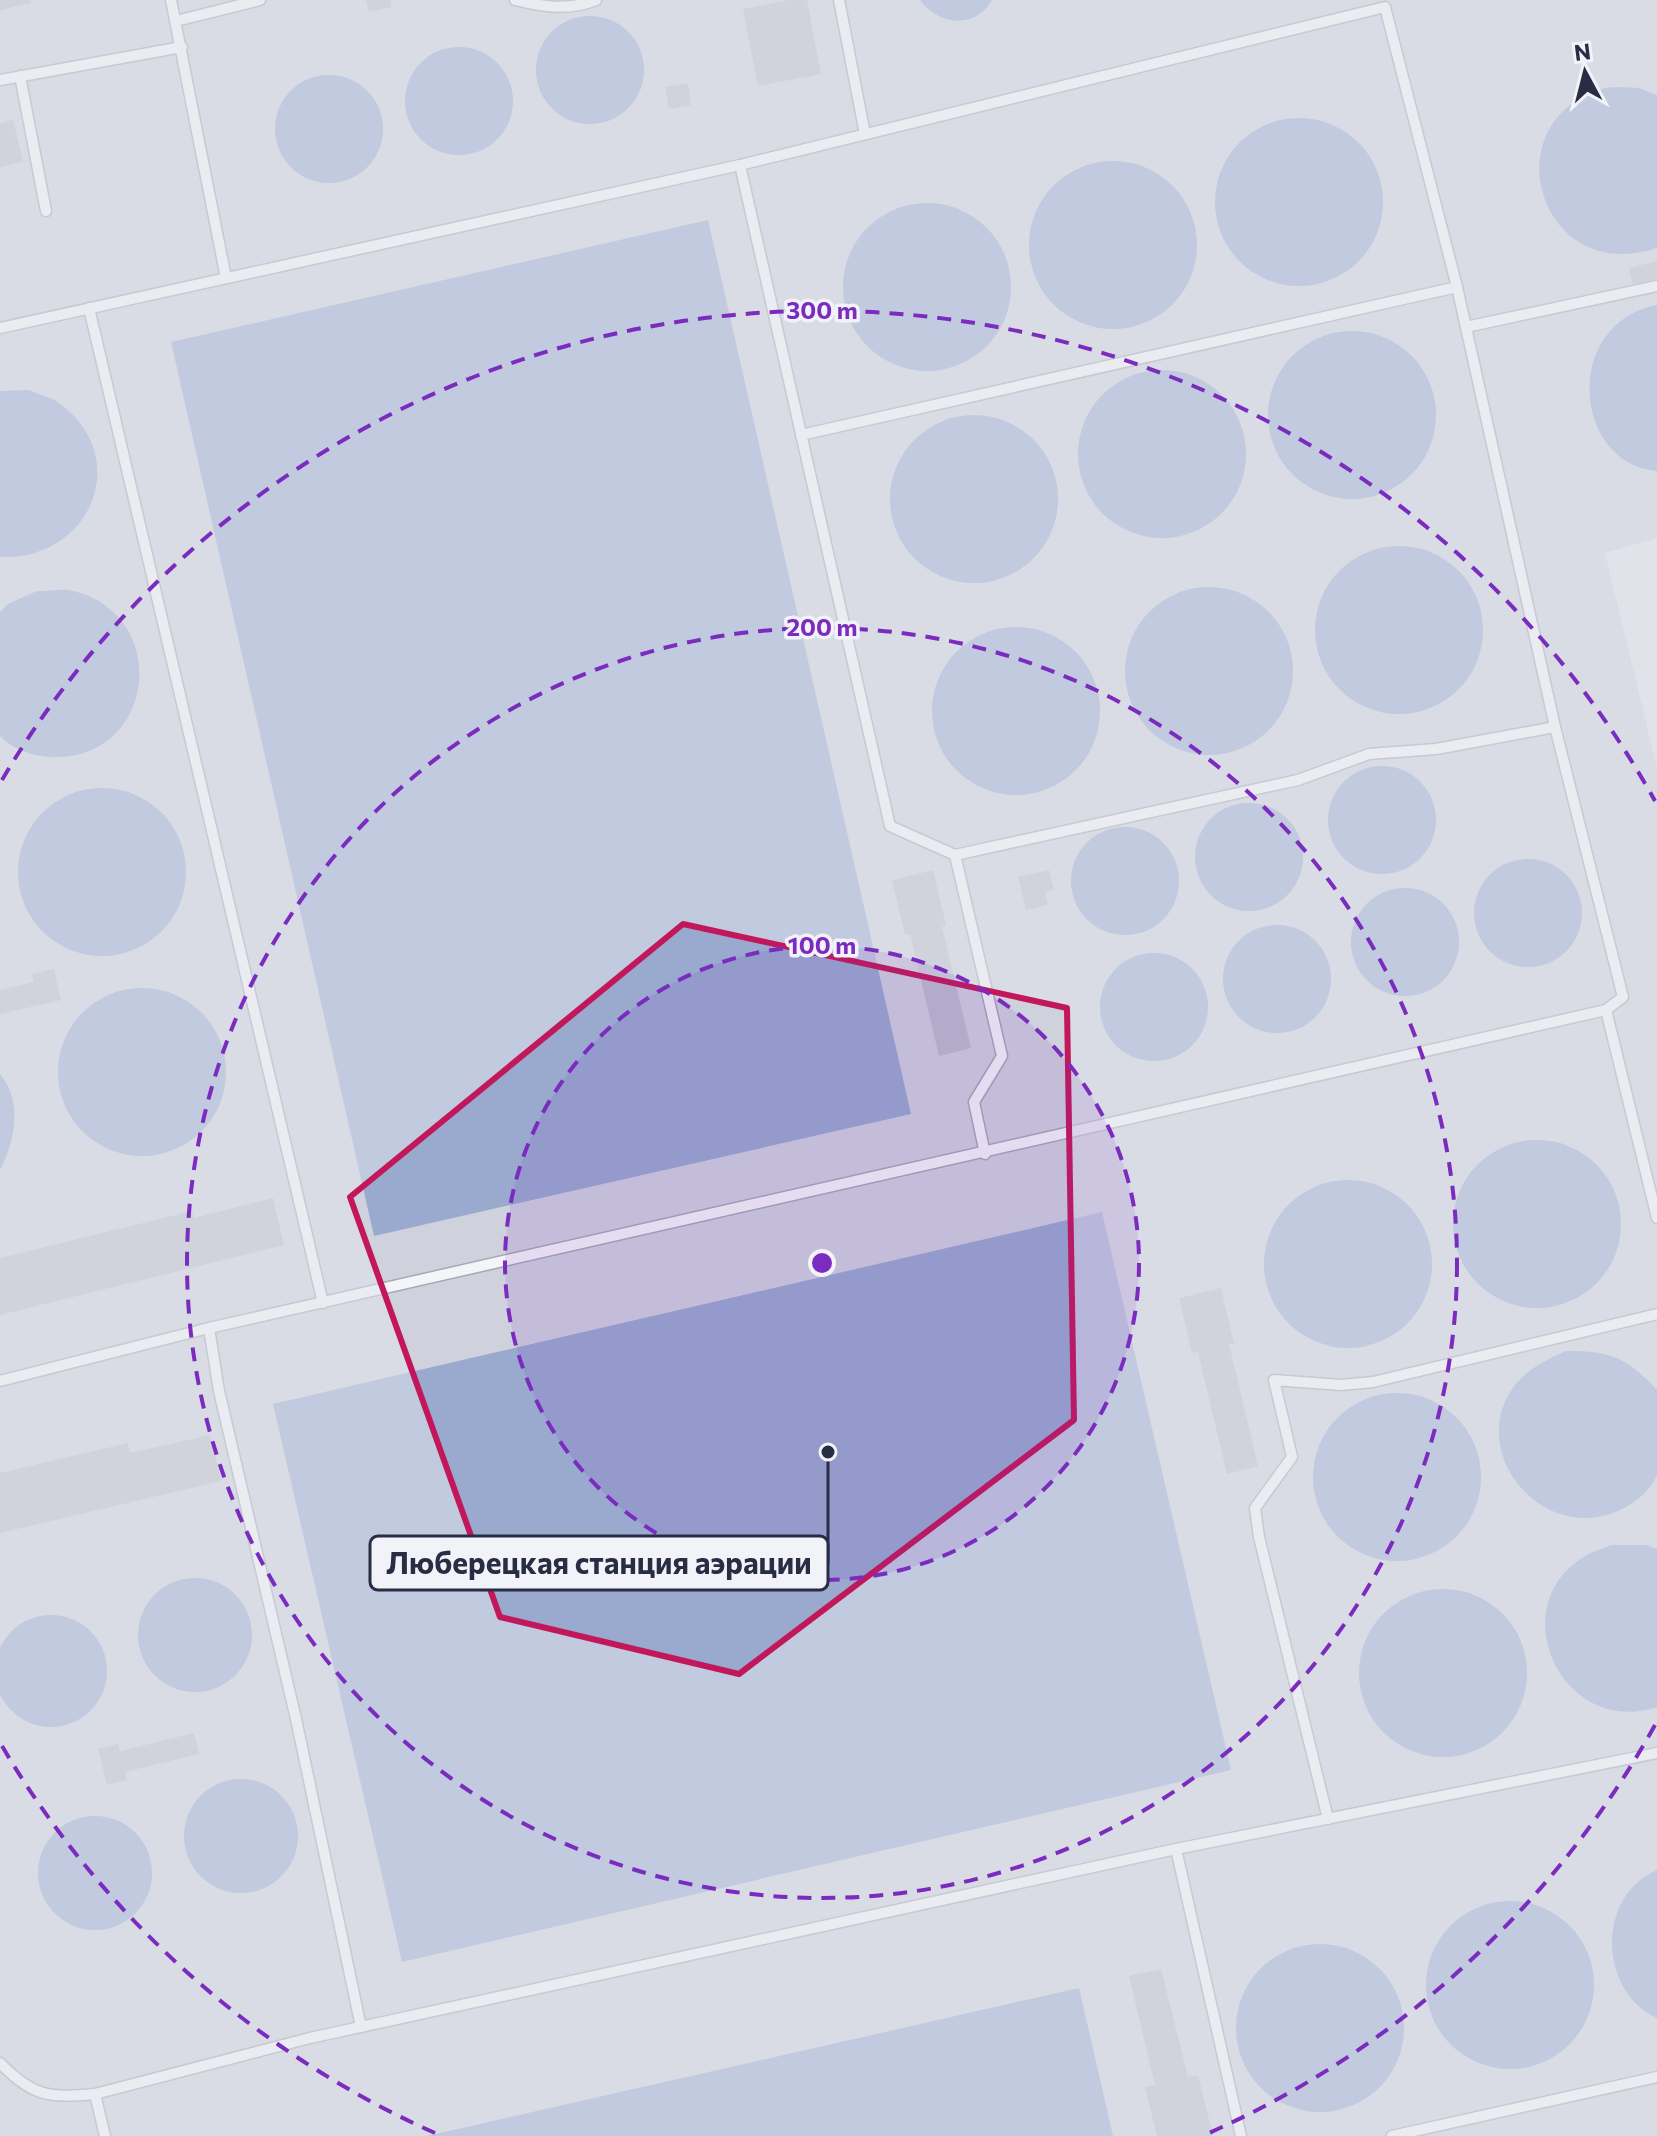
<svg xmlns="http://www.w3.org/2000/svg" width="1657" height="2136" viewBox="0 0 1657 2136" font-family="Commissioner,sans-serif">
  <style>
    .built { fill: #cfd2dd }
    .water { fill: #99aace }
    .building { fill: #bbbecb }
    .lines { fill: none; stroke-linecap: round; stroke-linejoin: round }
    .lane-casing { stroke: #a6a9b6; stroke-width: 13 }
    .lane { stroke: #f4f5f9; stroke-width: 10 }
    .marked { fill: none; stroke: #c2185b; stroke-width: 6; stroke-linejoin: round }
    .ring { fill: none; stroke: #7b2cbf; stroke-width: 4; stroke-dasharray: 14 10 }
    .centre { fill: #7b2cbf; stroke: #f1f3f8; stroke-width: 4 }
    .ring-label { font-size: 24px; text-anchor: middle; font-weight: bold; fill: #7b2cbf; stroke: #f1f3f8; stroke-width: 7; stroke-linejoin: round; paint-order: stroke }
    .leader { fill: none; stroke: #282d44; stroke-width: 3 }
    .callout-dot { fill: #282d44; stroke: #f1f3f8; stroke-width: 3 }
    .callout { fill: #f1f3f8; stroke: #282d44; stroke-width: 3 }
    .callout-label { font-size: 30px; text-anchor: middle; font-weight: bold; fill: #282d44 }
  </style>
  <rect width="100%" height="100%" fill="#e1e3eb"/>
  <!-- built -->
  <polygon class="built" points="0,0 1657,0 1657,538 1605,553 1657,768 1657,2136 0,2136"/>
  <!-- water -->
  <g class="water">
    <path d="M920 0H992C975 30 938 25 920 0Z"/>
    <circle cx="590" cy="70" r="54"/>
    <circle cx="459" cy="101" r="54"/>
    <circle cx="329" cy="129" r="54"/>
    <path d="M1639 88 1657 95V248C1539 287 1491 122 1602 89 1613 86 1628 88 1639 88Z"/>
    <circle cx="1299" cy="202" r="84"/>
    <circle cx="1113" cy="245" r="84"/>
    <circle cx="927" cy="287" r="84"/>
    <polygon points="708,220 911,1114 374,1236 171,342"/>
    <path d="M1657 305V471C1572 464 1562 323 1657 305Z"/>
    <circle cx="1352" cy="415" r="84"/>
    <circle cx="1162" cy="454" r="84"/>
    <path d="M29 390C40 395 54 398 63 406 133 462 88 561 0 557V391Z"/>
    <circle cx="974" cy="499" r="84"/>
    <circle cx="1399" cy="630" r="84"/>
    <circle cx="1209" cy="671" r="84"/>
    <path d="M37 591C49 591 63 588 74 591 174 617 154 763 50 757 32 756 12 749 0 736V612L8 604Z"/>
    <circle cx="1016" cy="711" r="84"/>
    <circle cx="1382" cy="820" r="54"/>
    <circle cx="102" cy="872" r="84"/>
    <circle cx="1249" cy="857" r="54"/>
    <circle cx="1125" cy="881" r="54"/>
    <circle cx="1528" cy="913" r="54"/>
    <circle cx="1405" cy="942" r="54"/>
    <circle cx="1277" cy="979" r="54"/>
    <circle cx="1154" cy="1007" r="54"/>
    <circle cx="142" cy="1072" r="84"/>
    <path d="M0 1074C23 1102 15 1141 0 1170Z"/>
    <circle cx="1537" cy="1224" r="84"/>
    <circle cx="1348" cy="1264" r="84"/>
    <polygon points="1102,1212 1231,1770 402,1962 273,1404"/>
    <path d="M1566 1351C1611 1351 1626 1357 1657 1390V1476C1647 1495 1630 1507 1610 1514 1537 1538 1466 1449 1515 1385 1529 1368 1546 1360 1566 1351Z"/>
    <circle cx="1397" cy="1477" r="84"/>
    <path d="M1611 1545H1646L1657 1549V1707C1564 1738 1502 1610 1582 1558 1591 1552 1602 1549 1611 1545Z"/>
    <circle cx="195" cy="1635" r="57"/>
    <circle cx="1443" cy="1673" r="84"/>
    <circle cx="51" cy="1671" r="56"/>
    <circle cx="241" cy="1836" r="57"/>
    <circle cx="95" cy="1873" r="57"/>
    <path d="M1657 1870V2018C1598 1991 1596 1896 1657 1870Z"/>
    <circle cx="1510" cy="1985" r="84"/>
    <circle cx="1320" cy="2028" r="84"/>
    <polygon points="1079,1988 1113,2136 427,2136"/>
  </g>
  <!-- building -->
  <g class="building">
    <polygon points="0,0 31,0 31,3 0,10"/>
    <polygon points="366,0 390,0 392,7 369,12"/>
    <polygon points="789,0 807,0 821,74 758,86 743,9"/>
    <polygon points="688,83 691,105 669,109 665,87"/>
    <polygon points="13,120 23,162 0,167 0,123"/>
    <polygon points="1657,261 1657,280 1633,285 1629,268"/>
    <polygon points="933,870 946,925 942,927 971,1048 939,1056 910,934 905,935 892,880"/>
    <polygon points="1049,870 1054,890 1045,892 1048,905 1026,910 1018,877"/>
    <polygon points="54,969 61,1000 0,1014 0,990 34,982 32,974"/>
    <polygon points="273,1198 284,1245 0,1315 0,1258 192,1211 194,1218"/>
    <polygon points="1221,1288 1234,1344 1229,1344 1258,1466 1227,1474 1198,1352 1192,1353 1179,1298"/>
    <polygon points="210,1435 221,1481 0,1533 0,1473 128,1443 130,1453"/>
    <polygon points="194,1733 199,1754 125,1772 127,1780 107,1785 98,1749 118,1744 120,1751"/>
    <polygon points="1161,1969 1188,2077 1198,2075 1213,2136 1157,2136 1145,2087 1155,2085 1129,1976"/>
  </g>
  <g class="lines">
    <defs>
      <g id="lane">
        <polyline points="171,0 226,278"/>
        <path d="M515 0C543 7 569 11 596 0"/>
        <polyline points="839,0 865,134"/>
        <polyline points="176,21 260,0"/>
        <polyline points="20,76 46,211"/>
        <polyline points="0,80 182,47"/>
        <polyline points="740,165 890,826 955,855 1002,1056 974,1102 985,1154"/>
        <polyline points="89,308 323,1303"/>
        <polyline points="1466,327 1657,286"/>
        <polyline points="0,328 740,165 1385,7 1457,287 1555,727 1623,997 1606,1010"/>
        <polyline points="801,435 1457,287"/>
        <polyline points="955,855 1298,780 1369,754 1436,749 1555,727"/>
        <polyline points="209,1328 219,1391 296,1719 361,2027"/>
        <polyline points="0,1381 209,1328 1606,1010 1657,1218"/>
        <polyline points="1328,1819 1259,1537 1255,1508 1292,1457 1274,1380 1341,1385 1373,1382 1657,1314"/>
        <polyline points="1176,1849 1241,2136"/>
        <path d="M0 2063C33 2097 49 2098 95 2094L310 2038 1176 1849 1657 1753"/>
        <polyline points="95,2094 105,2136"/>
        <polyline points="1392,2136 1657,2077"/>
      </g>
    </defs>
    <!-- lane casing -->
    <use href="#lane" class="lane-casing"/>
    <!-- lane -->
    <use href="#lane" class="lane"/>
  </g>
  <!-- marked area -->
  <path d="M0 0H1657V2136H0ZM683 924 1067 1008 1074 1420 739 1674 500 1617 350 1197Z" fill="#e1e3eb" fill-opacity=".55" fill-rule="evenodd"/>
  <path class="marked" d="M683 924 1067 1008 1074 1420 739 1674 500 1617 350 1197Z"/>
  <!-- distance rings -->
  <circle cx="822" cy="1263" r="317" fill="#7b2cbf" fill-opacity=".12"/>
  <g class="ring">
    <circle cx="822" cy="1263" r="317"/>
    <circle cx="822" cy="1263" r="635"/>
    <path d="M1655 1725A952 952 0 0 1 1209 2133M435 2133A952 952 0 0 1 2 1746M2 780A952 952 0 0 1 1655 801"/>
  </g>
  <circle cx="822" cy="1263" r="12" class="centre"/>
  <g class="ring-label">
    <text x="822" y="319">300 m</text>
    <text x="822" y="636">200 m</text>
    <text x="822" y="954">100 m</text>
  </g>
  <!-- callouts -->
  <path class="leader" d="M828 1452L828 1563"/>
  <circle class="callout-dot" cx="828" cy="1452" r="8"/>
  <rect class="callout" x="370" y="1536" width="458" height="54" rx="8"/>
  <g class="callout-label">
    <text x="599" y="1574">Люберецкая станция аэрации</text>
  </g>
  <!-- north arrow -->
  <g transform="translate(1585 72) rotate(353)" stroke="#f1f3f8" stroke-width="6" paint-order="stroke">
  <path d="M0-6L14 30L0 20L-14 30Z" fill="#282d44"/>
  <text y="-12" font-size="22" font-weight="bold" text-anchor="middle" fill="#282d44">N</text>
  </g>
</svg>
